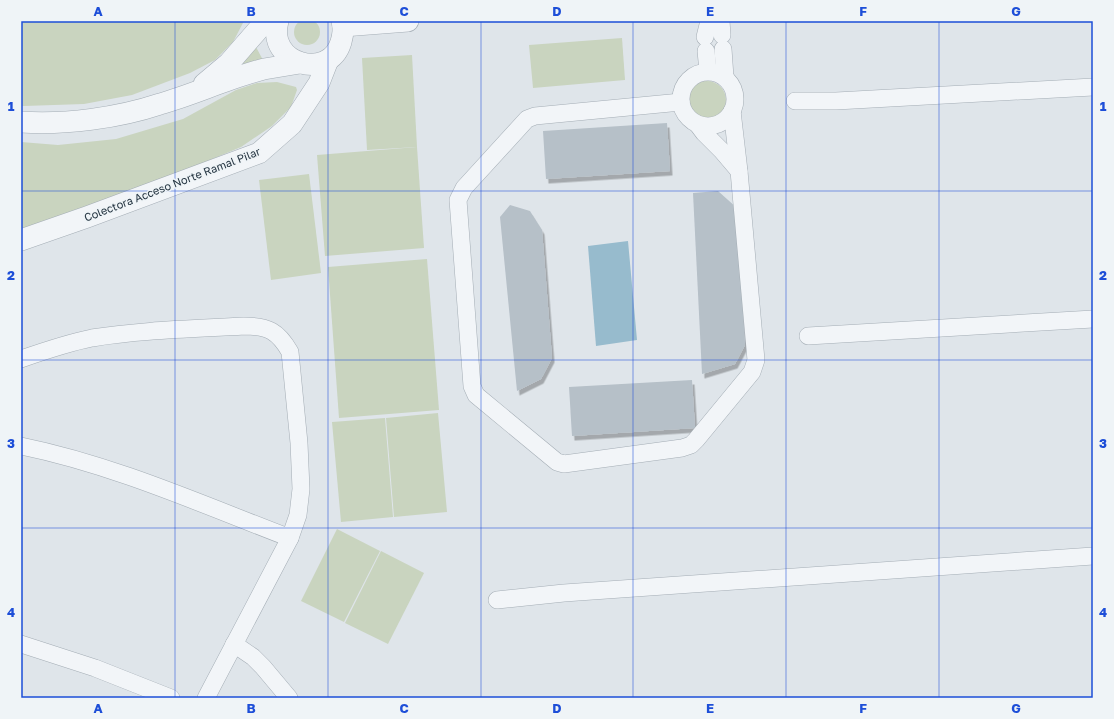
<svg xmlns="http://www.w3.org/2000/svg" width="1114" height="719" viewBox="0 0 1114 719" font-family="'Golos Text',sans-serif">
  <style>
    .green { fill: #c9d4bf }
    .water { fill: #97bbcd }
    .building { fill: #b6c0c8; filter: url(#shadow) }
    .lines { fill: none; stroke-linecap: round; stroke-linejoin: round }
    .minor-casing { stroke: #a4adb5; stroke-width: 18 }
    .tertiary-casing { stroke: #a4adb5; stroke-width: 22 }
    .minor { stroke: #f2f5f8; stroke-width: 17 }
    .tertiary { stroke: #f2f5f8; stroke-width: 21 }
    .grid { fill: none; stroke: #1d4ed8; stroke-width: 1; stroke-opacity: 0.55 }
    .labels { text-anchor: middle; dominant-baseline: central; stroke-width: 3; stroke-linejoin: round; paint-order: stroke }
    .street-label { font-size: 11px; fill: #263643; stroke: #eff4f7 }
    .neatline { fill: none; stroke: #1d4ed8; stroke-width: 1.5 }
    .grid-label { font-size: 13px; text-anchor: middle; font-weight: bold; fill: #1d4ed8 }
  </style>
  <defs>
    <filter id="shadow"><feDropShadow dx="2.5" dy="4.5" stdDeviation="0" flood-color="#0004"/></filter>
  </defs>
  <rect width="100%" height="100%" fill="#dfe5ea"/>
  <!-- green -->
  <g class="green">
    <circle cx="307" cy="32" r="13"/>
    <polygon points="21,21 244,21 233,42 215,60 190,73 132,95 84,104 24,106 21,106"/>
    <polygon points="622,38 625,80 533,88 529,45"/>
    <polygon points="256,47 264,62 240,66"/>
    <polygon points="412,55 417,147 367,150 362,58"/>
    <circle cx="707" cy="100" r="19"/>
    <polygon points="277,82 296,87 297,90 291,107 272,126 241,147 100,206 21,231 21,142 58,145 116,139 183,119 236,90 257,83"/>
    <polygon points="417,147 424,248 325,256 317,155"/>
    <polygon points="309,174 321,273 271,280 259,180"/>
    <polygon points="427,259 439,410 339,418 328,267"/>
    <polygon points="438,413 447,512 394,517 386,418"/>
    <polygon points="385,418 393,517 341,522 332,422"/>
    <polygon points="337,529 380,551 344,622 301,601"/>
    <polygon points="381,551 424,573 388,644 345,623"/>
  </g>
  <!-- water -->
  <polygon class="water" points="628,241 637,340 596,346 588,246"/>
  <!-- building -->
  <g class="building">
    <polygon points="667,123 670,171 546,179 543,131"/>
    <polygon points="718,191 737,208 745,345 735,364 702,374 693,193"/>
    <polygon points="510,205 530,211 542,230 552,358 541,379 517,391 500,217"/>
    <polygon points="692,380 695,428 572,436 569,387"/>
  </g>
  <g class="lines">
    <defs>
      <g id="minor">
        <polyline points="721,21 722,35"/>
        <polyline points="705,37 709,21"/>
        <polyline points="723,49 725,77"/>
        <polyline points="706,51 708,71"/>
        <circle cx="708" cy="99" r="27"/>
        <polyline points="795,101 836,101 1093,87"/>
        <polyline points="681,102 535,116 527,119 464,188 458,200 472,386 476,395 557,462 564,464 682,448 691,445 696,440 752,372 756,360 739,171 732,111"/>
        <polyline points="698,125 704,133 722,151 739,171"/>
        <polyline points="808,336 1093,319"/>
        <path d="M21 359C44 351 67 343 92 338 141 330 194 329 244 326 268 326 278 331 290 352L299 443 301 489 298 515 290 538 206 698"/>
        <path d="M21 446C114 465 201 504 290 538"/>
        <polyline points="497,600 564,593 1093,556"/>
        <polyline points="21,644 95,668 171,698"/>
        <polyline points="234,644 253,657 263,667 289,698"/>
      </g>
      <g id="tertiary">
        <path d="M278 21C266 64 329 82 341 42 343 35 344 28 342 21"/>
        <polyline points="343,26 408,21"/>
        <polyline points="204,84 229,63 263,24 267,21"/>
        <path d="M21 122C65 125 118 118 160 104 191 95 220 82 250 73L264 69 300 63"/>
        <polyline points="21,240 87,217 259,153 292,124 319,83 328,60"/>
      </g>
    </defs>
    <!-- minor casing -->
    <use href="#minor" class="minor-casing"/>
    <!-- tertiary casing -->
    <use href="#tertiary" class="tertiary-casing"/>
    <!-- minor -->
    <use href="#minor" class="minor"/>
    <!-- tertiary -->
    <use href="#tertiary" class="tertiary"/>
  </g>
  <!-- grid -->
  <path class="grid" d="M175 21V698M328 21V698M481 21V698M633 21V698M786 21V698M939 21V698M21 191H1093M21 360H1093M21 528H1093"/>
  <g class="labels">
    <!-- street labels -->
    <g class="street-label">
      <text transform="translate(172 184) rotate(-21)">Colectora Acceso Norte Ramal Pilar</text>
    </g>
  </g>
  <!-- border -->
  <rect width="1114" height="719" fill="none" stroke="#eff4f7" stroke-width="44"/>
  <rect x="22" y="22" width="1070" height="675" class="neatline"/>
  <g class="grid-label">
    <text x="98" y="16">A</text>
    <text x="251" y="16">B</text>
    <text x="404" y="16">C</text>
    <text x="557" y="16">D</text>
    <text x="710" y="16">E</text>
    <text x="863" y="16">F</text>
    <text x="1016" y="16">G</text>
    <text x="11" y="111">1</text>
    <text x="1103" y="111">1</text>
    <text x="11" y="280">2</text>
    <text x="1103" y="280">2</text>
    <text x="11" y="448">3</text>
    <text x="1103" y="448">3</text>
    <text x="11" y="617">4</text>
    <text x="1103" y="617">4</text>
    <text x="98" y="713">A</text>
    <text x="251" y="713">B</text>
    <text x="404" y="713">C</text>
    <text x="557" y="713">D</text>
    <text x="710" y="713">E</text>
    <text x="863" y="713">F</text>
    <text x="1016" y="713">G</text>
  </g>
</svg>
